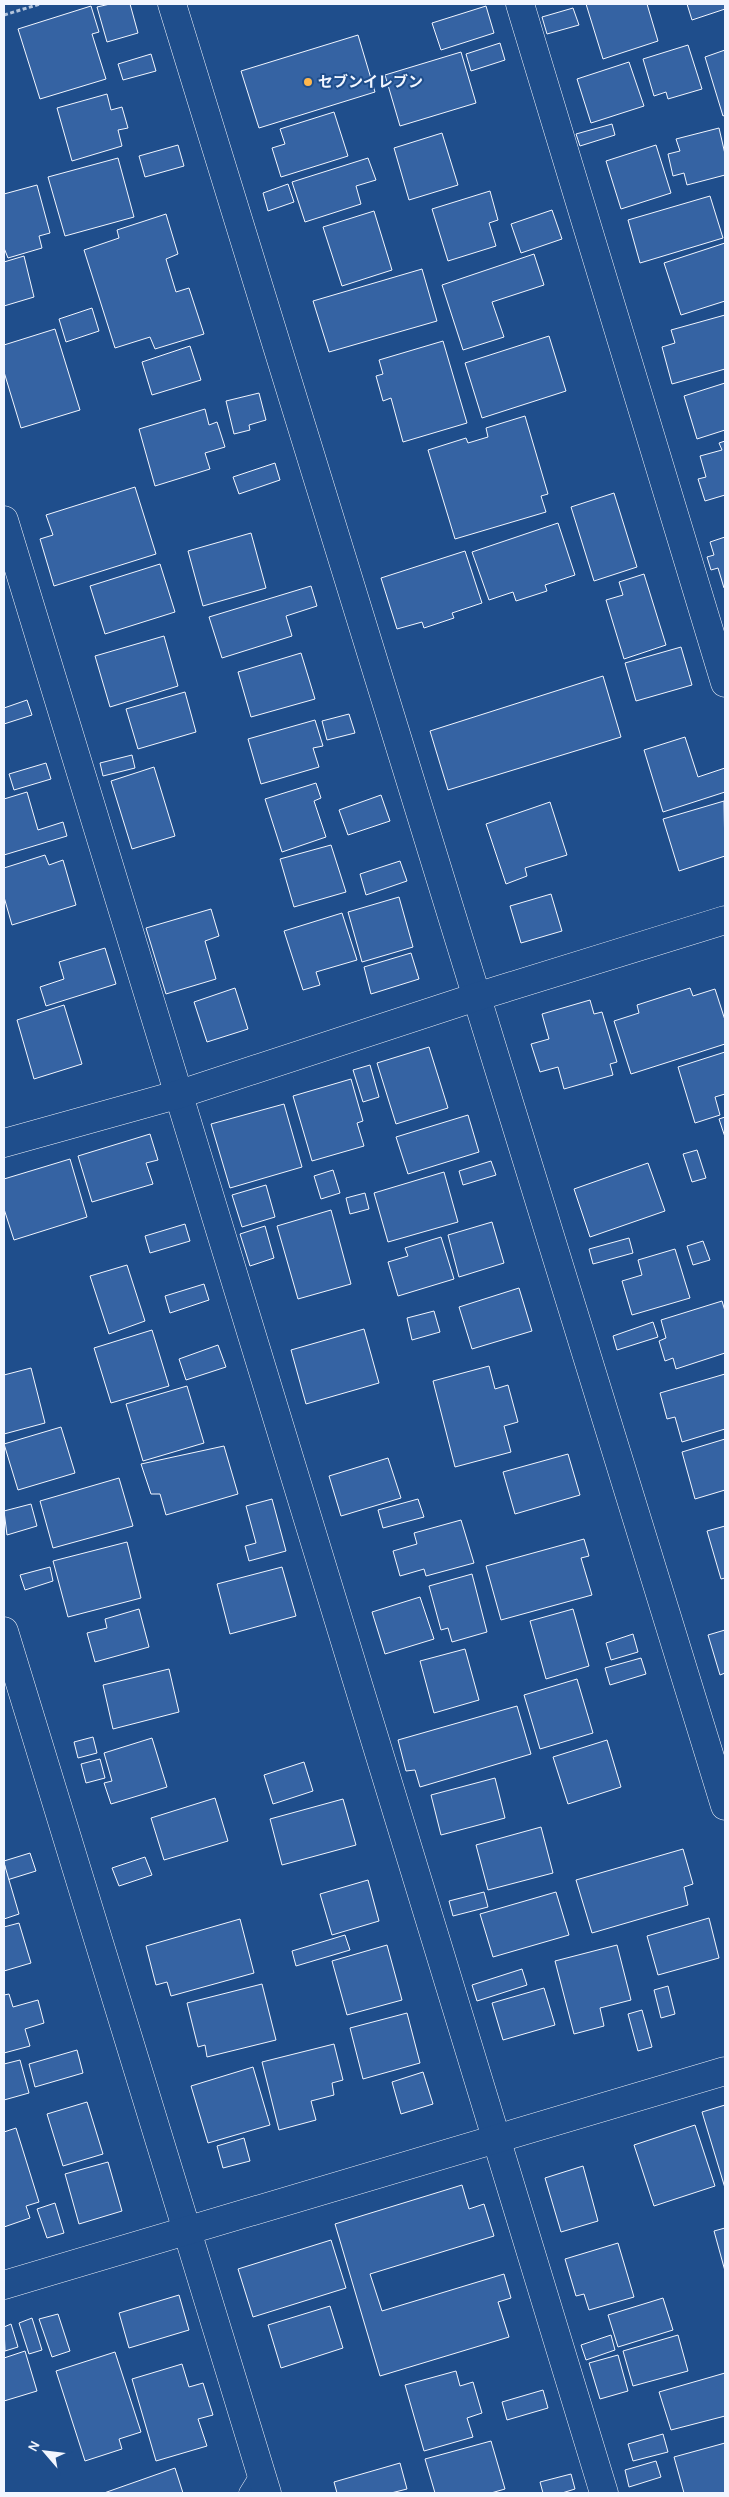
<svg xmlns="http://www.w3.org/2000/svg" width="729" height="2497" viewBox="0 0 729 2497" font-family="Karla,'Noto Sans JP',sans-serif">
  <style>
    .building { fill: #3563a3; stroke: #f2f6ff }
    .lines { fill: none; stroke-linecap: round; stroke-linejoin: round }
    .lane-casing { stroke: #f2f6ff; stroke-width: 19 }
    .street-casing { stroke: #f2f6ff; stroke-width: 29 }
    .path { stroke: #b3c4dc; stroke-width: 3; stroke-dasharray: 4 2.5; stroke-linecap: butt }
    .lane { stroke: #1f4e8c; stroke-width: 18 }
    .street { stroke: #1f4e8c; stroke-width: 28 }
    .poi-dot { fill: #ffb74d; stroke: #1f4e8c; stroke-width: 2 }
    .labels { text-anchor: middle; dominant-baseline: central; stroke-width: 4; stroke-linejoin: round; paint-order: stroke }
    .poi-label { font-size: 15px; font-weight: bold; fill: #f2f6ff; stroke: #1f4e8c; text-anchor: start }
  </style>
  <rect width="100%" height="100%" fill="#1f4e8c"/>
  <!-- building -->
  <g class="building">
    <polygon points="110,4 130,4 138,33 107,42 97,7"/>
    <polygon points="586,4 647,4 658,41 603,59"/>
    <polygon points="687,4 725,4 725,9 692,20"/>
    <polygon points="91,6 99,32 92,34 106,79 40,99 18,29"/>
    <polygon points="486,6 494,33 441,50 432,23"/>
    <polygon points="573,8 579,25 547,34 542,17"/>
    <polygon points="358,35 375,92 259,128 241,71"/>
    <polygon points="500,43 505,60 471,71 466,54"/>
    <polygon points="688,45 702,89 668,99 666,92 654,96 643,59"/>
    <polygon points="725,50 725,115 723,116 705,57"/>
    <polygon points="461,52 476,103 400,126 385,75"/>
    <polygon points="151,54 156,71 123,80 118,64"/>
    <polygon points="629,62 644,106 591,123 577,79"/>
    <polygon points="107,94 111,110 122,107 128,128 118,130 122,146 72,161 57,108"/>
    <polygon points="334,112 348,156 281,177 272,148 285,144 280,129"/>
    <polygon points="612,124 615,135 580,146 576,134"/>
    <polygon points="719,128 725,154 725,175 687,185 684,173 673,176 668,154 680,151 676,139"/>
    <polygon points="442,133 458,185 409,200 394,148"/>
    <polygon points="178,145 184,166 145,177 139,156"/>
    <polygon points="656,145 671,193 621,209 606,161"/>
    <polygon points="118,158 134,217 65,236 48,177"/>
    <polygon points="368,158 376,180 356,186 361,204 305,222 292,182"/>
    <polygon points="288,184 294,202 268,211 263,193"/>
    <polygon points="37,185 50,233 39,236 42,248 8,258 4,248 4,194"/>
    <polygon points="490,191 498,220 489,223 496,246 448,261 432,209"/>
    <polygon points="710,196 723,238 640,263 628,220"/>
    <polygon points="552,210 562,239 521,253 511,224"/>
    <polygon points="374,211 392,270 342,286 323,227"/>
    <polygon points="166,214 178,254 166,259 176,292 189,288 204,334 155,349 150,337 115,348 84,250 119,238 117,230"/>
    <polygon points="725,243 725,301 681,315 664,263"/>
    <polygon points="534,254 544,285 492,302 504,337 463,350 442,285"/>
    <polygon points="24,256 34,297 4,306 4,262"/>
    <polygon points="422,269 437,321 329,352 313,301"/>
    <polygon points="92,308 99,331 66,342 59,319"/>
    <polygon points="725,315 725,369 672,384 662,347 675,343 671,330"/>
    <polygon points="55,329 80,410 21,428 4,372 4,345"/>
    <polygon points="549,336 566,391 482,418 465,363"/>
    <polygon points="443,341 467,423 403,442 391,398 383,401 376,376 383,374 379,360"/>
    <polygon points="190,346 201,380 152,395 142,362"/>
    <polygon points="725,383 725,430 697,439 684,396"/>
    <polygon points="259,393 266,420 249,425 250,430 234,434 226,401"/>
    <polygon points="205,409 209,425 217,422 225,447 205,453 210,469 155,486 139,429"/>
    <polygon points="525,416 548,494 541,496 546,512 455,539 428,450 466,438 468,443 488,437 486,428"/>
    <polygon points="725,441 725,495 705,501 698,479 706,477 700,456 722,450 719,443"/>
    <polygon points="275,463 280,480 239,494 233,477"/>
    <polygon points="135,487 156,554 54,586 40,539 53,535 46,515"/>
    <polygon points="614,493 637,567 594,581 571,507"/>
    <polygon points="558,523 575,575 545,585 547,591 516,601 513,592 489,600 472,552"/>
    <polygon points="251,533 266,588 203,606 188,551"/>
    <polygon points="725,537 725,587 724,588 718,568 711,570 707,557 714,555 710,542"/>
    <polygon points="465,551 482,603 452,613 454,618 424,628 422,622 397,629 381,578"/>
    <polygon points="160,564 175,612 105,634 90,586"/>
    <polygon points="644,574 666,645 624,659 606,600 623,595 619,582"/>
    <polygon points="311,586 317,606 286,616 292,636 222,658 209,617"/>
    <polygon points="164,636 178,686 110,707 95,656"/>
    <polygon points="681,647 692,685 636,701 625,663"/>
    <polygon points="301,653 315,699 251,717 238,672"/>
    <polygon points="603,676 621,737 448,790 430,731"/>
    <polygon points="185,692 196,732 138,749 126,709"/>
    <polygon points="27,700 32,715 4,724 4,708"/>
    <polygon points="349,714 355,733 327,740 322,721"/>
    <polygon points="315,720 323,746 313,748 319,767 261,784 248,739"/>
    <polygon points="685,737 698,777 725,768 725,792 663,812 644,750"/>
    <polygon points="132,755 135,768 103,776 100,763"/>
    <polygon points="46,763 51,779 14,790 9,774"/>
    <polygon points="154,767 175,836 132,849 111,781"/>
    <polygon points="316,783 321,798 314,801 326,837 282,852 265,799"/>
    <polygon points="27,792 38,830 63,822 67,836 4,855 4,799"/>
    <polygon points="381,795 390,821 348,835 339,810"/>
    <polygon points="724,801 725,856 679,871 663,819"/>
    <polygon points="550,802 567,855 525,868 527,876 506,884 486,824"/>
    <polygon points="331,845 346,892 294,907 280,859"/>
    <polygon points="45,855 49,865 63,860 76,905 12,925 4,897 4,868"/>
    <polygon points="400,861 407,881 366,895 360,874"/>
    <polygon points="551,894 562,931 521,943 510,906"/>
    <polygon points="399,897 413,947 362,962 348,912"/>
    <polygon points="211,909 219,936 205,941 216,979 166,994 146,928"/>
    <polygon points="342,913 357,960 316,972 320,985 303,990 284,931"/>
    <polygon points="105,948 116,984 46,1006 40,987 64,979 59,962"/>
    <polygon points="411,953 419,979 371,994 364,967"/>
    <polygon points="235,988 248,1029 207,1042 194,1002"/>
    <polygon points="690,988 693,996 715,989 725,1020 725,1044 631,1074 614,1021 639,1013 637,1005"/>
    <polygon points="590,1000 594,1014 602,1012 617,1062 610,1064 613,1075 564,1089 558,1067 540,1072 531,1044 549,1039 542,1014"/>
    <polygon points="64,1005 82,1064 34,1079 17,1020"/>
    <polygon points="429,1047 448,1108 396,1124 377,1063"/>
    <polygon points="725,1052 725,1094 715,1097 720,1115 695,1123 678,1067"/>
    <polygon points="370,1065 379,1097 363,1102 353,1070"/>
    <polygon points="351,1079 363,1121 357,1123 364,1146 312,1161 293,1096"/>
    <polygon points="284,1104 302,1167 230,1188 211,1124"/>
    <polygon points="468,1115 479,1152 408,1174 396,1137"/>
    <polygon points="725,1117 725,1137 719,1119"/>
    <polygon points="150,1134 158,1160 146,1163 153,1184 92,1202 78,1156"/>
    <polygon points="697,1150 706,1178 692,1182 683,1154"/>
    <polygon points="70,1159 87,1217 14,1240 4,1209 4,1179"/>
    <polygon points="491,1161 496,1175 463,1185 459,1171"/>
    <polygon points="648,1163 665,1211 590,1237 574,1189"/>
    <polygon points="333,1170 340,1193 321,1199 314,1176"/>
    <polygon points="444,1172 458,1222 388,1242 374,1193"/>
    <polygon points="266,1185 275,1217 242,1227 232,1195"/>
    <polygon points="365,1193 369,1209 350,1214 346,1198"/>
    <polygon points="331,1210 351,1284 298,1299 277,1226"/>
    <polygon points="492,1222 504,1263 459,1277 448,1235"/>
    <polygon points="185,1224 190,1241 150,1253 145,1236"/>
    <polygon points="265,1226 274,1258 250,1266 240,1234"/>
    <polygon points="441,1237 454,1279 398,1296 388,1262 408,1256 405,1248"/>
    <polygon points="629,1238 633,1253 593,1264 589,1249"/>
    <polygon points="703,1241 710,1260 693,1265 687,1246"/>
    <polygon points="675,1249 690,1298 632,1315 622,1281 642,1275 638,1260"/>
    <polygon points="127,1265 145,1321 109,1334 90,1276"/>
    <polygon points="204,1284 209,1300 170,1313 165,1296"/>
    <polygon points="519,1288 532,1331 472,1349 459,1307"/>
    <polygon points="722,1301 725,1311 725,1353 676,1369 673,1358 665,1361 659,1341 666,1338 661,1320"/>
    <polygon points="434,1311 440,1332 412,1340 407,1318"/>
    <polygon points="653,1322 658,1337 617,1350 613,1336"/>
    <polygon points="364,1329 379,1383 306,1404 291,1350"/>
    <polygon points="152,1330 169,1386 111,1403 94,1348"/>
    <polygon points="218,1345 226,1367 186,1380 179,1359"/>
    <polygon points="489,1366 495,1389 508,1385 518,1422 504,1426 511,1452 455,1467 433,1381"/>
    <polygon points="31,1368 45,1423 4,1434 4,1375"/>
    <polygon points="725,1374 725,1429 682,1442 675,1417 667,1419 660,1393"/>
    <polygon points="187,1386 204,1443 143,1461 126,1404"/>
    <polygon points="61,1427 75,1473 18,1490 4,1444"/>
    <polygon points="725,1439 725,1490 695,1499 682,1452"/>
    <polygon points="224,1446 238,1494 166,1515 160,1494 151,1494 141,1464"/>
    <polygon points="568,1454 580,1495 515,1514 503,1472"/>
    <polygon points="388,1458 401,1498 341,1516 329,1476"/>
    <polygon points="119,1478 133,1526 53,1548 40,1501"/>
    <polygon points="272,1499 286,1551 249,1561 245,1546 256,1543 246,1506"/>
    <polygon points="418,1499 424,1517 383,1528 378,1510"/>
    <polygon points="31,1504 37,1526 7,1535 4,1511"/>
    <polygon points="461,1520 474,1563 426,1576 424,1569 400,1576 393,1551 417,1544 414,1533"/>
    <polygon points="725,1526 725,1578 721,1579 707,1531"/>
    <polygon points="584,1539 589,1556 581,1558 592,1595 501,1620 486,1566"/>
    <polygon points="127,1542 141,1598 68,1617 53,1561"/>
    <polygon points="50,1567 53,1581 25,1590 20,1575"/>
    <polygon points="282,1567 296,1616 230,1634 217,1584"/>
    <polygon points="472,1574 487,1632 452,1642 448,1628 441,1630 429,1586"/>
    <polygon points="420,1597 434,1639 385,1654 372,1612"/>
    <polygon points="139,1609 149,1647 95,1662 87,1633 107,1628 105,1619"/>
    <polygon points="573,1609 589,1666 546,1679 530,1621"/>
    <polygon points="725,1630 725,1673 720,1675 708,1635"/>
    <polygon points="633,1634 638,1652 611,1660 606,1643"/>
    <polygon points="465,1649 479,1700 434,1713 420,1661"/>
    <polygon points="641,1658 646,1674 610,1685 605,1668"/>
    <polygon points="169,1669 179,1712 113,1729 103,1685"/>
    <polygon points="577,1679 593,1733 540,1749 524,1695"/>
    <polygon points="517,1706 531,1754 420,1787 415,1770 406,1771 398,1740"/>
    <polygon points="93,1737 97,1753 78,1758 74,1742"/>
    <polygon points="152,1738 167,1787 111,1804 104,1783 112,1781 104,1753"/>
    <polygon points="607,1740 621,1787 568,1804 553,1757"/>
    <polygon points="100,1759 105,1778 86,1783 81,1764"/>
    <polygon points="304,1762 313,1791 273,1804 264,1775"/>
    <polygon points="495,1778 505,1818 441,1835 431,1795"/>
    <polygon points="215,1798 228,1841 164,1860 151,1818"/>
    <polygon points="343,1799 356,1845 282,1865 270,1819"/>
    <polygon points="541,1827 553,1873 488,1890 476,1845"/>
    <polygon points="683,1849 693,1884 684,1887 688,1905 592,1933 576,1880"/>
    <polygon points="30,1853 36,1871 7,1880 4,1861"/>
    <polygon points="145,1857 152,1875 119,1886 112,1868"/>
    <polygon points="4,1863 19,1914 4,1919"/>
    <polygon points="368,1880 379,1921 332,1935 320,1894"/>
    <polygon points="484,1892 488,1907 453,1916 449,1901"/>
    <polygon points="556,1892 569,1935 493,1957 480,1914"/>
    <polygon points="709,1918 719,1958 658,1975 647,1936"/>
    <polygon points="240,1919 254,1973 171,1996 167,1982 156,1985 146,1946"/>
    <polygon points="19,1923 31,1963 4,1971 4,1927"/>
    <polygon points="345,1935 350,1950 296,1966 292,1951"/>
    <polygon points="387,1945 402,2000 347,2015 332,1961"/>
    <polygon points="617,1945 631,2000 600,2008 604,2026 574,2034 555,1961"/>
    <polygon points="522,1969 527,1985 477,2001 472,1985"/>
    <polygon points="262,1984 276,2040 207,2057 205,2045 198,2047 187,2003"/>
    <polygon points="668,1986 675,2014 661,2018 654,1990"/>
    <polygon points="544,1988 555,2025 503,2040 492,2003"/>
    <polygon points="9,1994 13,2007 38,2000 44,2023 25,2029 30,2046 4,2053 4,1995"/>
    <polygon points="642,2010 652,2047 638,2051 628,2014"/>
    <polygon points="407,2013 420,2063 363,2079 350,2028"/>
    <polygon points="334,2044 343,2080 332,2083 334,2095 311,2101 316,2120 279,2130 262,2062"/>
    <polygon points="77,2050 83,2073 35,2087 29,2064"/>
    <polygon points="20,2060 29,2093 4,2100 4,2064"/>
    <polygon points="253,2067 270,2125 208,2143 191,2086"/>
    <polygon points="423,2072 433,2104 401,2114 392,2082"/>
    <polygon points="87,2102 103,2154 63,2166 47,2114"/>
    <polygon points="725,2105 725,2188 702,2112"/>
    <polygon points="695,2125 715,2186 654,2206 634,2145"/>
    <polygon points="16,2128 39,2202 26,2206 30,2218 4,2227 4,2132"/>
    <polygon points="244,2138 250,2161 223,2168 217,2146"/>
    <polygon points="108,2162 122,2211 79,2224 65,2174"/>
    <polygon points="583,2166 598,2221 561,2232 545,2178"/>
    <polygon points="462,2185 469,2209 484,2204 494,2236 370,2274 382,2311 504,2274 511,2298 498,2302 509,2337 380,2376 335,2224"/>
    <polygon points="55,2203 64,2233 47,2238 37,2209"/>
    <polygon points="725,2228 725,2271 714,2231"/>
    <polygon points="331,2240 346,2288 253,2317 238,2269"/>
    <polygon points="618,2243 634,2297 589,2310 584,2294 576,2296 565,2259"/>
    <polygon points="179,2295 189,2330 129,2348 119,2313"/>
    <polygon points="663,2298 673,2330 618,2347 608,2315"/>
    <polygon points="330,2306 343,2348 281,2368 268,2325"/>
    <polygon points="58,2314 70,2351 52,2357 39,2319"/>
    <polygon points="32,2318 42,2350 29,2354 19,2323"/>
    <polygon points="11,2324 18,2347 5,2351 4,2327"/>
    <polygon points="611,2335 615,2350 586,2360 581,2345"/>
    <polygon points="678,2335 688,2371 633,2386 623,2351"/>
    <polygon points="25,2351 37,2391 4,2401 4,2358"/>
    <polygon points="115,2352 141,2432 119,2439 122,2449 85,2461 56,2371"/>
    <polygon points="618,2355 628,2391 600,2399 589,2363"/>
    <polygon points="182,2364 189,2387 203,2383 213,2415 198,2419 207,2446 156,2461 132,2379"/>
    <polygon points="456,2371 460,2386 473,2382 482,2413 467,2418 473,2437 424,2451 405,2385"/>
    <polygon points="725,2373 725,2416 671,2430 659,2392"/>
    <polygon points="543,2390 548,2408 507,2420 502,2402"/>
    <polygon points="663,2434 668,2452 633,2461 628,2444"/>
    <polygon points="491,2441 505,2489 491,2493 435,2493 425,2459"/>
    <polygon points="725,2443 725,2493 684,2493 674,2457"/>
    <polygon points="656,2461 661,2477 629,2487 625,2470"/>
    <polygon points="400,2463 407,2489 391,2493 337,2493 334,2482"/>
    <polygon points="175,2468 183,2493 104,2493"/>
    <polygon points="571,2474 575,2489 562,2493 543,2493 540,2482"/>
  </g>
  <g class="lines">
    <defs>
      <polyline id="lane" points="248,2493 261,2472"/>
      <g id="street">
        <polyline points="172,4 725,1806"/>
        <polyline points="520,4 725,683"/>
        <polyline points="4,520 604,2493"/>
        <polyline points="4,1143 180,1094 476,997 725,920"/>
        <polyline points="4,1631 267,2493"/>
        <polyline points="4,2285 725,2071"/>
      </g>
    </defs>
    <!-- lane casing -->
    <use href="#lane" class="lane-casing"/>
    <!-- street casing -->
    <use href="#street" class="street-casing"/>
    <!-- path -->
    <polyline class="path" points="4,15 40,4"/>
    <!-- lane -->
    <use href="#lane" class="lane"/>
    <!-- street -->
    <use href="#street" class="street"/>
  </g>
  <!-- markers -->
  <circle class="poi-dot" cx="308" cy="82" r="5"/>
  <g class="labels">
    <!-- poi labels -->
    <g class="poi-label">
      <text x="318" y="82">セブンイレブン</text>
    </g>
  </g>
  <!-- border -->
  <rect width="729" height="2497" fill="none" stroke="#f2f6ff" stroke-width="10"/>
  <!-- north arrow -->
  <g transform="translate(45 2452) rotate(298)" stroke="#1f4e8c" stroke-width="4" paint-order="stroke">
  <path d="M0-4L9 19L0 12L-9 19Z" fill="#f2f6ff"/>
  <text y="-8" font-size="14" font-weight="bold" text-anchor="middle" fill="#f2f6ff">N</text>
  </g>
</svg>
